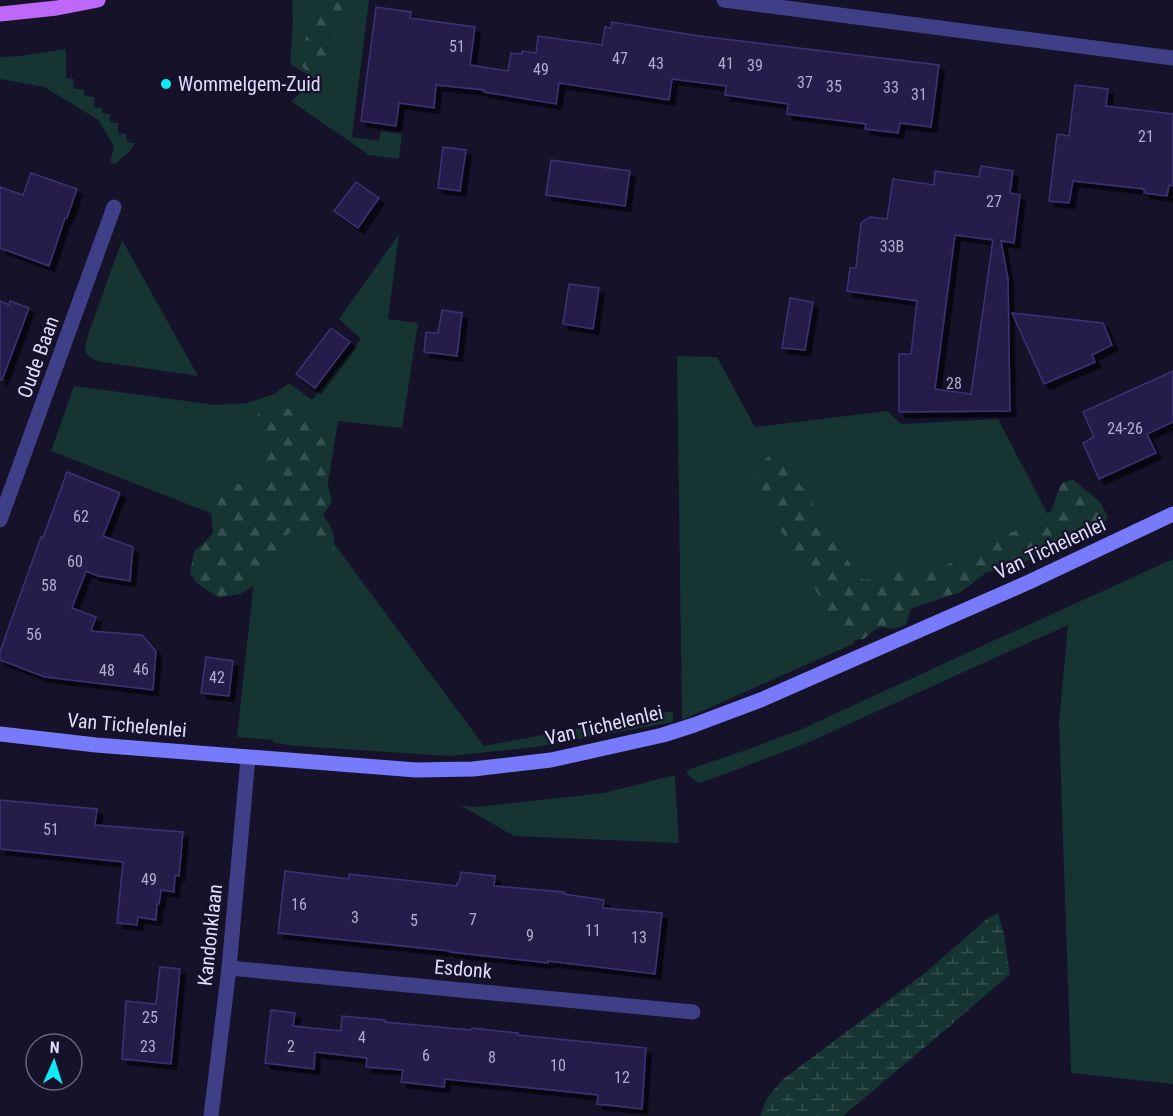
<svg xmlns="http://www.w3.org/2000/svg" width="1173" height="1116" viewBox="0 0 1173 1116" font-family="'Roboto Condensed',sans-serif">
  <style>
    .grass { fill: #153432 }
    .forest { fill: url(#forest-firs) }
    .wetland { fill: url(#wetland-marsh) }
    .building { fill: #261f4a; stroke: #3c3275; stroke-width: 1.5; fill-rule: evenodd; filter: url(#shadow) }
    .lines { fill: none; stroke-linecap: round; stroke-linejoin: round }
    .street { stroke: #3f3f87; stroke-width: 15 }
    .secondary { stroke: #777afa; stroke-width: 15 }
    .primary { stroke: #bd68f9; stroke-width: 15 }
    .poi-dot { fill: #10e9f6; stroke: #15122a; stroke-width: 2 }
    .labels { text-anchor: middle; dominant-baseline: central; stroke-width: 4.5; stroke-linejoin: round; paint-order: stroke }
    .number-label { font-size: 16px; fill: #b1add1 }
    .poi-label { font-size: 20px; fill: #dfdcfe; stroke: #15122a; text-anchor: start }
    .street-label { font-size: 20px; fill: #dfdcfe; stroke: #15122a }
  </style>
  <defs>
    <pattern id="forest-firs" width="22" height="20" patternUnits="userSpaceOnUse" patternTransform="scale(1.5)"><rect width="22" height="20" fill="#153432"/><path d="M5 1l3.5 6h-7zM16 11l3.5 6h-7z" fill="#375151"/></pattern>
    <pattern id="wetland-marsh" width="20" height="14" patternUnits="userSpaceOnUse" patternTransform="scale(1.5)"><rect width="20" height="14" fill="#153432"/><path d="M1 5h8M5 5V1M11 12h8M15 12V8" fill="none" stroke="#375151"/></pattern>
    <filter id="shadow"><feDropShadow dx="5.5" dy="5.5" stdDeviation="0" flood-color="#0009"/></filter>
  </defs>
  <rect width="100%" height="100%" fill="#15122a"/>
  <!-- grass -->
  <g class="grass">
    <polygon points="292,0 369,0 352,137 379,141 381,131 402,134 399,159 369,155 291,101 317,80 290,64 293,22"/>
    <polygon points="66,49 66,78 74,79 73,88 84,90 84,96 94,97 94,107 102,108 102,113 110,114 110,122 118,123 118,133 126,134 127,142 135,143 129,152 115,164 110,162 114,146 98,120 51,91 44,87 0,79 0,57 19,56"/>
    <polygon points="399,234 388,319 418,323 402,428 338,421 321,526 484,746 673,711 673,722 536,747 450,756 295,746 275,743 272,740 237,737 259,532 51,451 74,386 216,405 247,403 274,394 289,383 312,400 361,339 339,319"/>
    <path d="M122 240 198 376 102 362C81 357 84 350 89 332Z"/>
    <polygon points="677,356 717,357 755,427 887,411 901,424 998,419 1054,526 838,614 847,634 855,640 853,644 682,720"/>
    <polygon points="1173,559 1173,1084 1071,1073 1059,722 1068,625 807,743 717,777 698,783 687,774 687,771 690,769 749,749 802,729 982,646"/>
    <polygon points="675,775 679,843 514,836 460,805 477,807 604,793"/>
  </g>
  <!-- forest -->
  <g class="forest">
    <path d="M307 0H361L363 9 341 17 336 24 330 62 316 73 304 69C297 57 305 43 308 30 309 21 310 9 307 0Z"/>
    <path d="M264 404 287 408 325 426 331 432 332 452 323 465 332 502 323 515C334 531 335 533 334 552L326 553 313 539 308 527H295L281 541 277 557 265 579 240 594 219 598 197 583 190 573 194 551 204 543 213 533 209 492 217 481 243 485 262 483 268 474 256 429 257 415Z"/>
    <polygon points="775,451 813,502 817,523 834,539 853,568 864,580 887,578 903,570 939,569 973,552 991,546 1008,534 1035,523 1051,511 1061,484 1072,479 1100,502 1108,517 1101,529 1073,546 1043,554 1014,567 987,572 961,592 921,605 910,610 906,625 893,629 881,627 873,631 864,639 855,640 831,619 818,594 805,575 792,549 772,516 753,490 754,469"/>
  </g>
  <!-- wetland -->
  <polygon class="wetland" points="998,913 1004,934 1010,974 944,1031 843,1116 760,1116 767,1098 782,1080 926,972 988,918"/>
  <!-- building -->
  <g class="building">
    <polygon points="376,7 411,12 410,18 475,27 470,65 508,71 511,53 522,54 522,51 536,53 538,36 602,45 605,27 611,28 612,22 699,36 939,65 931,127 900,123 898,133 865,129 866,124 787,114 788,104 725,95 726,86 672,79 669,100 559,83 556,104 484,92 484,90 436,85 434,108 399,103 396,126 361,121"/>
    <polygon points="1075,85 1108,89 1106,106 1173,114 1173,186 1169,185 1167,196 1144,193 1144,189 1073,181 1069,203 1049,201 1057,134 1069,136"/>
    <polygon points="443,147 466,150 460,191 438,188"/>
    <polygon points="551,160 630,171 625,206 546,195"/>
    <path d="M981 166 1013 171 1010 193 1020 195 1014 243 1001 241 1008 279 1010 411 899 412V354H911L917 301 847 291 850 268H856L861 223 870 217 887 219 893 179 934 185 935 171 979 177ZM955 235 993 240 971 394 935 389Z"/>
    <polygon points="31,173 77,189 67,218 65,218 49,266 0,248 0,187 23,195"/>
    <polygon points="356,182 379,198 358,228 334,211"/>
    <polygon points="569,284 599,288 593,329 563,324"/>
    <polygon points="790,298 813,302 805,350 782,348"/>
    <polygon points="0,301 9,305 10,301 29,308 2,380 0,380"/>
    <polygon points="442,310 462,313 457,356 424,352 426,332 438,333"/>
    <polygon points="1012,313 1103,323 1112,345 1092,355 1095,362 1044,384"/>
    <polygon points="331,328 350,342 315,388 296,374"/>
    <polygon points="1173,371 1173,422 1147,434 1156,453 1099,479 1083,443 1094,437 1083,412"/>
    <polygon points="67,472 120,493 103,536 133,547 130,581 98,576 86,571 72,608 96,617 91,631 142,635 156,651 153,690 45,677 0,660 0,652 12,618 41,537 43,538"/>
    <polygon points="206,657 233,661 229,696 201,693"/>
    <polygon points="0,800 97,809 95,825 183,832 179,876 175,875 174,892 161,890 159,904 157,904 156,920 138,917 137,925 117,923 123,862 0,849"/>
    <polygon points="285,871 349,879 349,874 457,886 457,883 459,883 461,872 495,876 494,886 564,892 564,894 604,900 603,908 662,913 655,974 548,961 548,963 450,952 450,951 278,933"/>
    <polygon points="160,967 180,969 171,1064 122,1059 126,1001 156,1004"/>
    <polygon points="271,1010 295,1013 293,1026 341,1031 342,1016 385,1020 385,1022 471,1030 472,1028 518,1033 518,1035 646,1048 642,1109 597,1104 598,1095 445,1079 444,1087 401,1082 403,1070 366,1067 367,1058 315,1052 314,1069 265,1063"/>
  </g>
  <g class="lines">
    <!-- street -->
    <g class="street">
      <polyline points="724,0 1173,58"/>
      <polyline points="0,520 114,207"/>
      <polyline points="229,968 693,1012"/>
      <polyline points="211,1116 229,968 248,758"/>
    </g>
    <!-- secondary -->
    <polyline class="secondary" points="0,734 96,745 416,770 473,769 551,760 663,735 694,725 763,699 1029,582 1173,514"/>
    <!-- primary -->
    <polyline class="primary" points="0,14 57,8 98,0"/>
  </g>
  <!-- markers -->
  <circle class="poi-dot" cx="166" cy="84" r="6"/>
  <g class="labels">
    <!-- number labels -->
    <g class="number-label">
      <text x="457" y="46">51</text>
      <text x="620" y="58">47</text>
      <text x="656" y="63">43</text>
      <text x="726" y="63">41</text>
      <text x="755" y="65">39</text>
      <text x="541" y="69">49</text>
      <text x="805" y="82">37</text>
      <text x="834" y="86">35</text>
      <text x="891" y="87">33</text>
      <text x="919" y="94">31</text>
      <text x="1146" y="136">21</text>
      <text x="994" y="201">27</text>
      <text x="892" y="246">33B</text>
      <text x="954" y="383">28</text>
      <text x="1125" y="428">24-26</text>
      <text x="81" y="516">62</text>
      <text x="75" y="561">60</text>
      <text x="49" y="585">58</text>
      <text x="34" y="634">56</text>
      <text x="141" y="669">46</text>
      <text x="107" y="670">48</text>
      <text x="217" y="677">42</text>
      <text x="51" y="829">51</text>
      <text x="149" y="879">49</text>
      <text x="299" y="904">16</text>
      <text x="355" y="917">3</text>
      <text x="473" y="919">7</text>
      <text x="414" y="920">5</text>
      <text x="593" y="930">11</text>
      <text x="530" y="935">9</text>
      <text x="639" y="937">13</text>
      <text x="150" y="1017">25</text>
      <text x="362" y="1037">4</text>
      <text x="148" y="1046">23</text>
      <text x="291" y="1046">2</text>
      <text x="426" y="1055">6</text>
      <text x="492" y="1057">8</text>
      <text x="558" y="1065">10</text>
      <text x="622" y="1077">12</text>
    </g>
    <!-- poi labels -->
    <g class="poi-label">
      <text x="178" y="84">Wommelgem-Zuid</text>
    </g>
    <!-- street labels -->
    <g class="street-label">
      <text transform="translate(38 357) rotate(-70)">Oude Baan</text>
      <text transform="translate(1050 548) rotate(-25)">Van Tichelenlei</text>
      <text transform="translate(127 725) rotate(5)">Van Tichelenlei</text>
      <text transform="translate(604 725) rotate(-13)">Van Tichelenlei</text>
      <text transform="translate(210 935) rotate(-84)">Kandonklaan</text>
      <text transform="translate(463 969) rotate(5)">Esdonk</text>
    </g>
  </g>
  <!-- north arrow -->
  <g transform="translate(54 1062) rotate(3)"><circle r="28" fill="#15122a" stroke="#66637f" stroke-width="1.5"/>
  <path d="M0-4.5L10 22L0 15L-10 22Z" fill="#10e9f6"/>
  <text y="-9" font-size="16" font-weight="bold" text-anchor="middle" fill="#dfdcfe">N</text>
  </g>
</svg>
